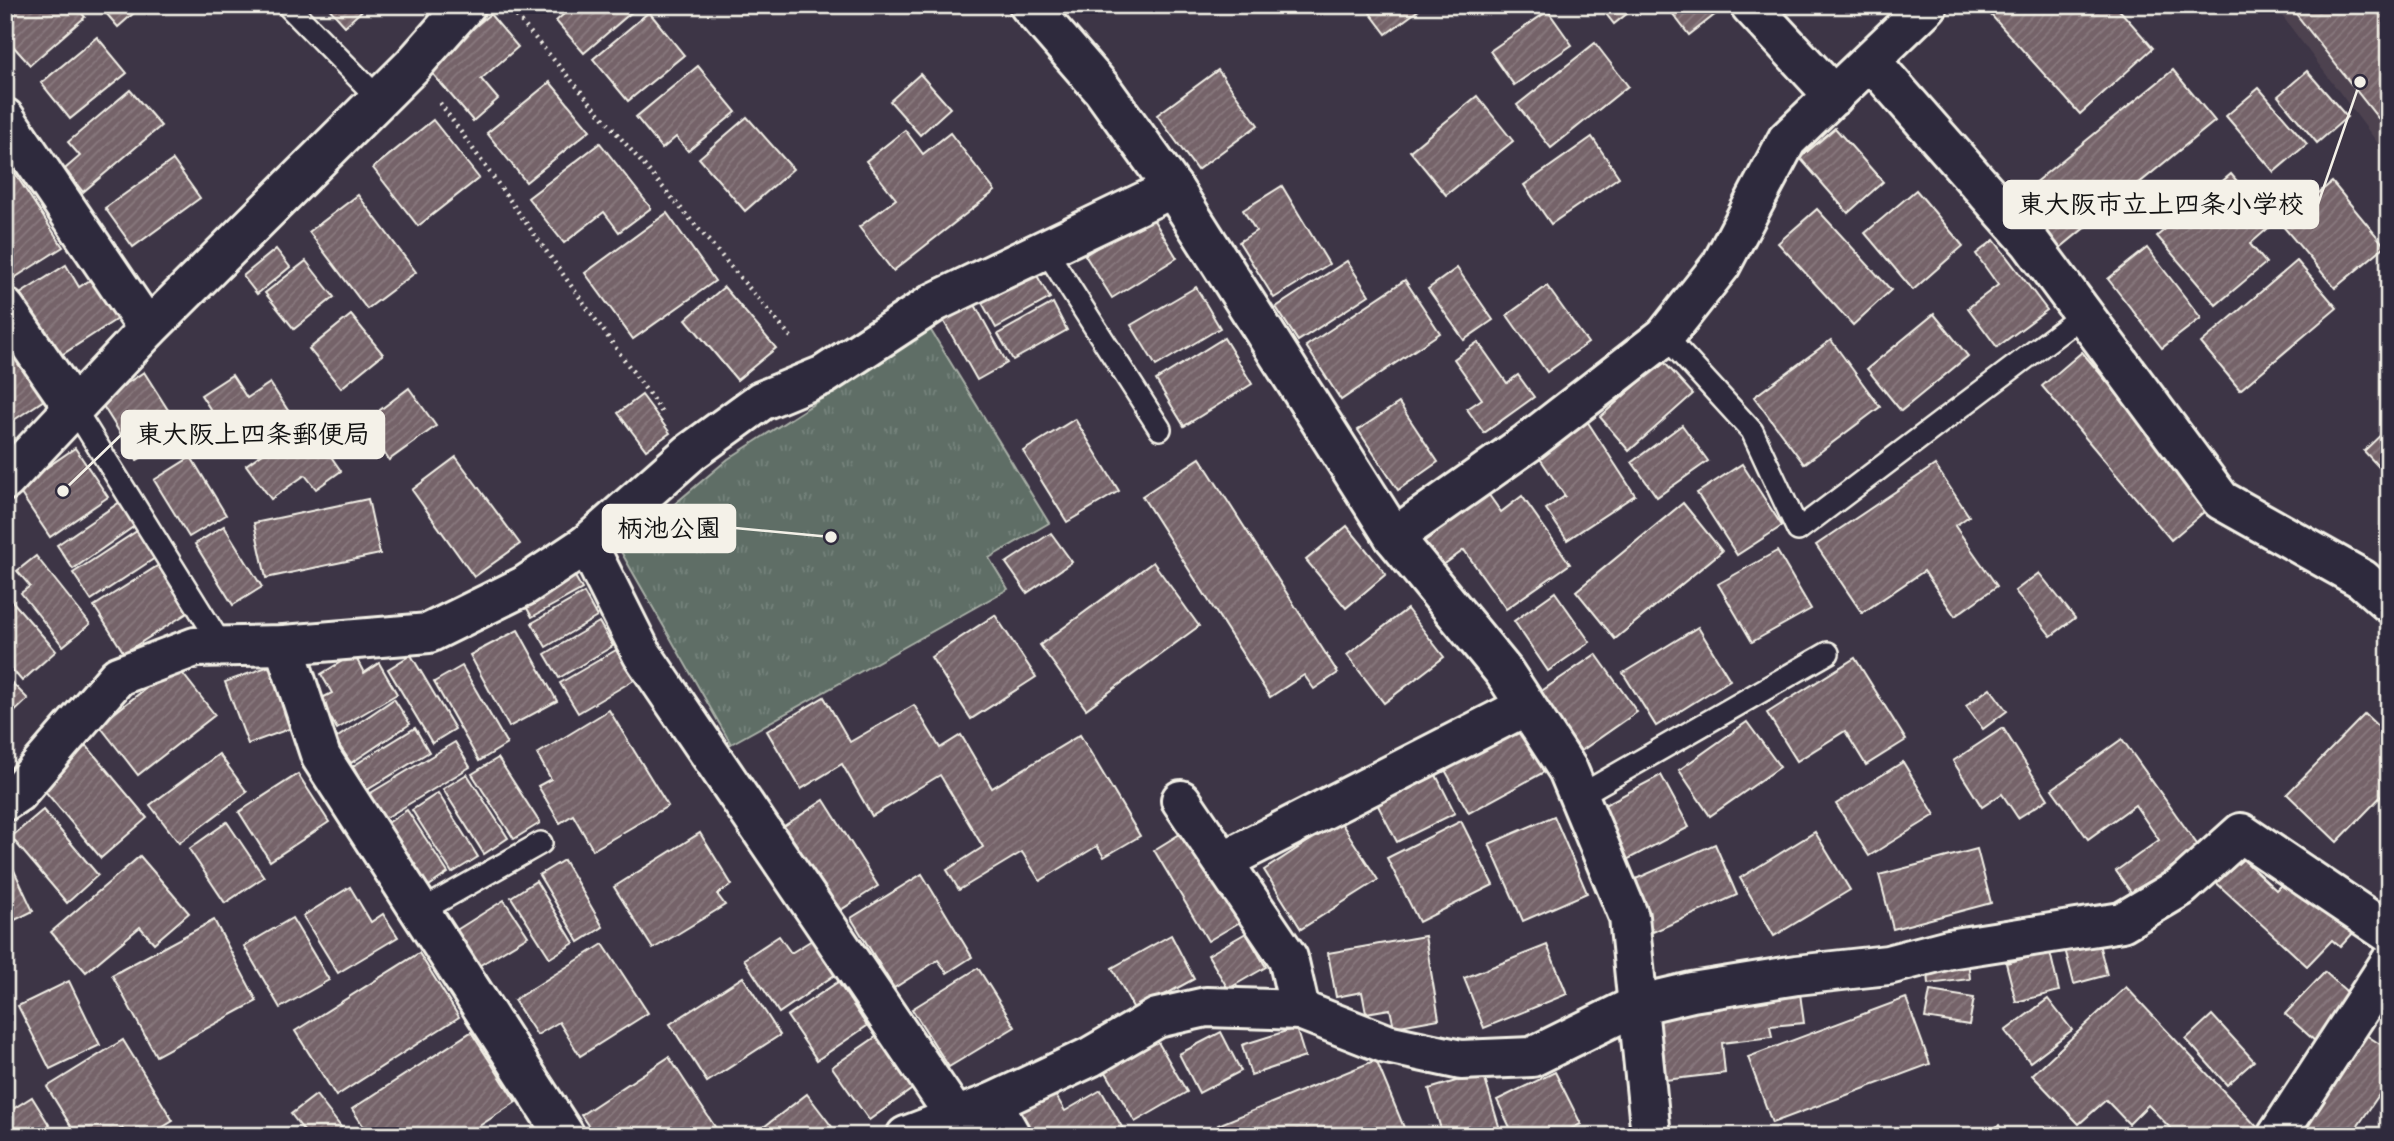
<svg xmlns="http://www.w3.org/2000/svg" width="2394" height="1141" viewBox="0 0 2394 1141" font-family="'Architects Daughter','Klee One',sans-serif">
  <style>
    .built { fill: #4e4350 }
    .park { fill: url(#park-tufts); stroke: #a9b0a7; stroke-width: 2 }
    .building { fill: url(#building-hatch); stroke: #f4f1e8; stroke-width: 2 }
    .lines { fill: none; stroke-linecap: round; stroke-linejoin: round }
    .service-casing { stroke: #f4f1e8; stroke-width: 26 }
    .minor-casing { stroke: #f4f1e8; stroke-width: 44 }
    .path { stroke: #f4f1e8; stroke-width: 4.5; stroke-dasharray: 2 5; stroke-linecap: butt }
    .service { stroke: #2f2a3d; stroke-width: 21 }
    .minor { stroke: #2f2a3d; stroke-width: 38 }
    .leader { fill: none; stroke: #f4f1e8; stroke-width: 2.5 }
    .callout-dot { fill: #f4f1e8; stroke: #2f2a3d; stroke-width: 2.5 }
    .callout { fill: #f4f1e8; stroke: #f4f1e8; stroke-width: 2.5 }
    .callout-label { font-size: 26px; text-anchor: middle; font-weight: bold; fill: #111 }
  </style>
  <defs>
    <pattern id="park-tufts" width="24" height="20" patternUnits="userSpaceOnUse" patternTransform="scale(1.75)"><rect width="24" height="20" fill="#5e6e66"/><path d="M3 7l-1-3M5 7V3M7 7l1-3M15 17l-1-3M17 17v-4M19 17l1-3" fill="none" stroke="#76837c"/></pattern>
    <pattern id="building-hatch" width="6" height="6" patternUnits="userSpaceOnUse" patternTransform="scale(1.75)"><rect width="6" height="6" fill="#756369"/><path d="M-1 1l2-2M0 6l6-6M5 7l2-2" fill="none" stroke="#897a7e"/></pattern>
  </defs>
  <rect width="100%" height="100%" fill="#3d3546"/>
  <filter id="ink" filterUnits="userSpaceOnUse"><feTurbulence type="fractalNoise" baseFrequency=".0143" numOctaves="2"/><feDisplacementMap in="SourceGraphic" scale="14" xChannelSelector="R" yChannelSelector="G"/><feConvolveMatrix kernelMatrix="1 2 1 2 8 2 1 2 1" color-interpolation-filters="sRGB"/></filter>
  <g filter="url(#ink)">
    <!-- built -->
    <polygon class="built" points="2274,5 2389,5 2389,158"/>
    <!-- park -->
    <polygon class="park" points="930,329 1049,523 989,558 1008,589 731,744 620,550 728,459"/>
    <!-- building -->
    <g class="building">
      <polygon points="23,5 75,5 85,17 30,65 5,37 5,20"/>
      <polygon points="99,5 143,5 118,27"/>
      <polygon points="326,5 368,5 345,26"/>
      <polygon points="574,5 640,5 584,53 556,21"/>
      <polygon points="1364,5 1418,5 1420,9 1386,34"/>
      <polygon points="1599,5 1638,5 1614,24"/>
      <polygon points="1666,5 1718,5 1721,10 1689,35"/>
      <polygon points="1982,5 2115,5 2153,48 2080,114"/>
      <polygon points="2289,5 2389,5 2389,132"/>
      <polygon points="1548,11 1572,45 1514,85 1490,51"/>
      <polygon points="649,12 684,55 628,101 593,59"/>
      <polygon points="490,14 518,47 481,79 498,99 473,121 427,67"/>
      <polygon points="97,37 127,73 70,119 41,83"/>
      <polygon points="1595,43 1628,86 1551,148 1517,105"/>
      <polygon points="698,66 736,112 688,151 676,137 662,149 636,117"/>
      <polygon points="1218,70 1258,125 1197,170 1157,115"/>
      <polygon points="2173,70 2215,121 2060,248 2017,197"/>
      <polygon points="2307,71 2347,117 2317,143 2278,96"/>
      <polygon points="920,74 950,108 920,135 890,101"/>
      <polygon points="550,82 590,130 526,182 487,133"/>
      <polygon points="2259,88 2307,144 2274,172 2226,116"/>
      <polygon points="130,90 161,126 83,192 65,169 80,156 68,142"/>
      <polygon points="1477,96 1513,141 1446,195 1410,151"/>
      <polygon points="747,117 793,169 745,211 699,158"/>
      <polygon points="433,120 479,178 418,226 373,168"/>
      <polygon points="1835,128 1883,182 1848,213 1800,158"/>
      <polygon points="905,130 923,154 950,133 995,191 893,271 859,227 896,199 866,161"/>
      <polygon points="1592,137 1619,177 1551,224 1524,185"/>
      <polygon points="600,143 651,208 619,232 604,212 564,243 528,198"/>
      <polygon points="173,160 200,198 133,247 105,208"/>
      <polygon points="14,172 63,247 8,282 5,278 5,178"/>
      <polygon points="2231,174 2273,224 2250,244 2266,263 2216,305 2157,236"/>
      <polygon points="2332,182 2385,246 2335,288 2281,224"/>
      <polygon points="1282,186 1329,264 1274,298 1239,242 1256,231 1243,210"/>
      <polygon points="1916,190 1963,246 1913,290 1865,233"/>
      <polygon points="358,195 416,272 367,309 309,232"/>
      <polygon points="1817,209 1891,290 1853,325 1778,243"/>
      <polygon points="667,213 715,281 633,339 585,273"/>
      <polygon points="1150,214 1177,258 1112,298 1085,255"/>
      <polygon points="1994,240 2047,310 1997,347 1968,308 1998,285 1976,254"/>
      <polygon points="2147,248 2201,318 2162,348 2108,279"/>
      <polygon points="276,249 290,267 257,294 243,276"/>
      <polygon points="306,261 334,297 294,329 265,293"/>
      <polygon points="1347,261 1369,295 1298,341 1276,307"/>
      <polygon points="2297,261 2337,308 2240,390 2201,343"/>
      <polygon points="66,265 79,287 95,277 120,317 60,356 20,294"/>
      <polygon points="1457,268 1493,320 1464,340 1428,289"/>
      <polygon points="1035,272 1050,298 996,328 981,301"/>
      <polygon points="1405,280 1440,333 1341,400 1306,346"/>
      <polygon points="1547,286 1588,343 1547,372 1507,315"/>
      <polygon points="724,287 776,348 737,380 686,319"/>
      <polygon points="1196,287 1220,328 1156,366 1131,325"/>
      <polygon points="974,303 1007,363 977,380 943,320"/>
      <polygon points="1053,303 1067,330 1013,360 998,334"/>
      <polygon points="1934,314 1968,356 1901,411 1867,369"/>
      <polygon points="351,315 383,354 341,388 309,349"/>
      <polygon points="1224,338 1252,384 1184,426 1156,380"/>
      <polygon points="1831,340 1880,407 1804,464 1754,397"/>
      <polygon points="1478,342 1507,383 1518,375 1534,397 1484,433 1467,409 1482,399 1454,359"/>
      <polygon points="12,345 47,398 5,426 5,349"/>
      <polygon points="2082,352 2211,506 2171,540 2042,386"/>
      <polygon points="1663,361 1693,394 1629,451 1600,417"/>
      <polygon points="144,372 182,432 137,460 100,401"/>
      <polygon points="232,375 247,398 270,383 293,418 239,453 201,395"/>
      <polygon points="409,388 436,426 389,460 363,423"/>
      <polygon points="642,395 670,433 646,450 618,413"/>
      <polygon points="1399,403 1438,462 1398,490 1358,430"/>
      <polygon points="1075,419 1119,491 1067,522 1023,451"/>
      <polygon points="1587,421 1635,495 1567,540 1546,509 1565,496 1537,454"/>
      <polygon points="307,422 341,471 316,489 305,475 271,499 246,465"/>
      <polygon points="1682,425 1708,461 1657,497 1632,462"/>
      <polygon points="2389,427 2389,478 2364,451"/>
      <polygon points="75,448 108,497 50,537 17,488"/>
      <polygon points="191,457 226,515 189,537 154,480"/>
      <polygon points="456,457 520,544 474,577 412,490"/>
      <polygon points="1200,458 1338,673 1314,689 1304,675 1270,697 1142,496"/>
      <polygon points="1742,464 1782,526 1737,555 1697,493"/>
      <polygon points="1935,465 1969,516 1955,526 1997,586 1955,616 1924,571 1862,613 1816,545"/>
      <polygon points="1484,488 1501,512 1522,496 1570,564 1506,609 1464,550 1439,568 1416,536"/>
      <polygon points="368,499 380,554 266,578 254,523"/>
      <polygon points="120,502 136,525 73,569 57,545"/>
      <polygon points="1683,503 1722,551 1615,639 1576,591"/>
      <polygon points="224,526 262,587 233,605 195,544"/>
      <polygon points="1347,526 1386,574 1346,608 1306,560"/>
      <polygon points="137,531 155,558 91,600 73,573"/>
      <polygon points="1051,533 1072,562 1027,593 1006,563"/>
      <polygon points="1777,551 1811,609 1752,642 1718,584"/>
      <polygon points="36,556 90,624 63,646 21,593 30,586 17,571"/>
      <polygon points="1153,562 1199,626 1086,709 1040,645"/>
      <polygon points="159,565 189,612 124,653 94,606"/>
      <polygon points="571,569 582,589 532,617 521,598"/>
      <polygon points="2039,573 2075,618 2051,636 2015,591"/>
      <polygon points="1555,592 1590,642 1548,671 1514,621"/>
      <polygon points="5,593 56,651 22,681 5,661"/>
      <polygon points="584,593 597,617 546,647 532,623"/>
      <polygon points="1407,609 1444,657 1384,703 1347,655"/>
      <polygon points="995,615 1036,677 971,719 931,657"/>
      <polygon points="599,622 613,646 559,678 545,654"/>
      <polygon points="1698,627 1730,680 1656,726 1623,673"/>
      <polygon points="518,630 557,701 509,727 470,655"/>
      <polygon points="616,650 634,680 578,713 560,683"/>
      <polygon points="354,654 364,673 379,663 397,694 337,729 320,699 332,693 321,674"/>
      <polygon points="1596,654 1637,712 1581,751 1540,692"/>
      <polygon points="411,655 455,729 432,743 388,669"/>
      <polygon points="1855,658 1906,740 1866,765 1845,731 1797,761 1767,713"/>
      <polygon points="275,664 297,726 248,744 225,682"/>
      <polygon points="176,665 215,715 138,775 99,725"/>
      <polygon points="462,666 507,744 479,761 434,682"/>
      <polygon points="5,676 28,699 5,721"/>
      <polygon points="1990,688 2007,711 1983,729 1966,706"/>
      <polygon points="824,697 850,742 914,705 940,748 961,735 992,788 1080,735 1140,836 1104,857 1097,846 1040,881 1022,852 959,890 947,870 983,847 940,775 872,816 842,764 801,789 767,731"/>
      <polygon points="394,699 410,724 351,763 335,739"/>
      <polygon points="609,710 668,806 593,850 573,815 560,823 538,786 551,779 537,754"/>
      <polygon points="2365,714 2389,737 2389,788 2337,842 2287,794"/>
      <polygon points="1516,720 1544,772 1469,813 1440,761"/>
      <polygon points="1747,722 1780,767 1710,816 1679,770"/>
      <polygon points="415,728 429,752 367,790 353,766"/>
      <polygon points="2003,728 2048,799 2018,818 2002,794 1982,807 1953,761"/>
      <polygon points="2122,739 2199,847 2133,895 2116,871 2159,840 2135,805 2088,839 2052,789"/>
      <polygon points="455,742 470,767 384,819 369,794"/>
      <polygon points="86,745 147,818 101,858 39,784"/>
      <polygon points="219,754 247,792 179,843 150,805"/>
      <polygon points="498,758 540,823 514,839 472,774"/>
      <polygon points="1903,762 1935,815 1869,856 1836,804"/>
      <polygon points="1432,767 1455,813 1397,842 1373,796"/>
      <polygon points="298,774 329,822 270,861 239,812"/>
      <polygon points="467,774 508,838 484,854 443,789"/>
      <polygon points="1661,775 1689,827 1623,862 1595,810"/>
      <polygon points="438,793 478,857 452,873 412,810"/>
      <polygon points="824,800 878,886 836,913 781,828"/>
      <polygon points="43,810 98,875 67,903 11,837"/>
      <polygon points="407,810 448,873 423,890 382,827"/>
      <polygon points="1554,816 1587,893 1523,921 1489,844"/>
      <polygon points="1340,821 1378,880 1301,929 1264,870"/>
      <polygon points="1461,821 1493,885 1419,922 1387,858"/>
      <polygon points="227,822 264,877 225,903 189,849"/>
      <polygon points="1185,831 1240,922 1208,941 1154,850"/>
      <polygon points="1815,832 1850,890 1774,936 1740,878"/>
      <polygon points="700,833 732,885 717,894 725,905 653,949 614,887"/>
      <polygon points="1715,844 1737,895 1653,932 1631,881"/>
      <polygon points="1977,849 1991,903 1893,929 1879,875"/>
      <polygon points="5,851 33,911 5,925"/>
      <polygon points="2235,852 2276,890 2292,874 2355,931 2340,947 2332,940 2307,966 2211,878"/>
      <polygon points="140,856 189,913 154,943 140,927 86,972 51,932"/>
      <polygon points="564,860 603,927 579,942 539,875"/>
      <polygon points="922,874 972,957 947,973 938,960 894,988 851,918"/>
      <polygon points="536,881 574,943 550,958 511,897"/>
      <polygon points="350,887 371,922 383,914 398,937 338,973 303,916"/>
      <polygon points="504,900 528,936 477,967 455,931"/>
      <polygon points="292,918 329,980 280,1008 244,946"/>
      <polygon points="214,920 257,1001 156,1056 112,975"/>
      <polygon points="1246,933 1266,967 1228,989 1208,955"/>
      <polygon points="1171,935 1194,979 1135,1011 1112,968"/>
      <polygon points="779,936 791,953 812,940 836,974 779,1013 744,959"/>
      <polygon points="1425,936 1439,1019 1394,1027 1390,1009 1366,1013 1362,992 1336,997 1328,953"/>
      <polygon points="2097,936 2107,975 2074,984 2064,945"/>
      <polygon points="603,944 648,1013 580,1056 559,1022 537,1035 514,1000"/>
      <polygon points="1547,945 1567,994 1484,1028 1464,978"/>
      <polygon points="2050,952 2059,991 2016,1002 2006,963"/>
      <polygon points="419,953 459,1017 336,1096 295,1031"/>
      <polygon points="1968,959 1970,979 1929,984 1927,962"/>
      <polygon points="978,968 1015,1027 949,1067 912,1009"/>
      <polygon points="2325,972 2356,1000 2316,1042 2285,1014"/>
      <polygon points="743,977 780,1035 707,1082 670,1024"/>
      <polygon points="69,981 100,1045 50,1069 18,1006"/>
      <polygon points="838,982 867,1026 817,1060 787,1016"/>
      <polygon points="1799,986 1804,1023 1770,1026 1772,1037 1722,1043 1725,1073 1657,1081 1649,1017 1719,1009 1717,996"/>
      <polygon points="2126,987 2259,1129 2252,1136 2178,1136 2148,1105 2129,1124 2106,1100 2079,1124 2032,1075"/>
      <polygon points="1930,991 1974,998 1969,1025 1925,1018"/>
      <polygon points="1906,998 1930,1064 1772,1123 1748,1057"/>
      <polygon points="2048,999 2072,1030 2030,1062 2005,1031"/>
      <polygon points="2212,1015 2254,1061 2227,1085 2186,1039"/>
      <polygon points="1296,1028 1305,1057 1251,1075 1242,1045"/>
      <polygon points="886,1030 922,1082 869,1120 832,1067"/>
      <polygon points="471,1032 516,1102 464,1136 370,1136 352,1109"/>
      <polygon points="1221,1032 1241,1071 1199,1093 1179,1054"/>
      <polygon points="2366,1035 2389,1050 2389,1080 2351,1136 2299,1136"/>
      <polygon points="1155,1037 1187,1092 1135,1122 1103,1067"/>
      <polygon points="123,1040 173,1121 148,1136 127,1136 122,1128 110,1136 77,1136 47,1087"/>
      <polygon points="669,1057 721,1136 595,1136 581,1115"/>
      <polygon points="1376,1060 1405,1130 1392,1136 1223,1136 1218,1125"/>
      <polygon points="1555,1072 1581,1124 1556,1136 1514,1136 1497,1100"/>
      <polygon points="1483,1073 1502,1136 1443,1136 1429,1089"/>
      <polygon points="1052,1089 1065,1111 1101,1090 1127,1136 1028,1136 1014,1111"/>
      <polygon points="807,1094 839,1136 752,1136"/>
      <polygon points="316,1095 348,1136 308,1136 291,1114"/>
      <polygon points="32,1097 56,1136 5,1136 5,1114"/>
      <polygon points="1999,1125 2005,1136 1979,1136"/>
    </g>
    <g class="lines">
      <defs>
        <g id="service">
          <polyline points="287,5 379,99"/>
          <polyline points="1045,249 1160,429"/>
          <polyline points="1665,336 1752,431 1798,530 2084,314"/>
          <polyline points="74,408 222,646"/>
          <polyline points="1579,796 1828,653"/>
          <polyline points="421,911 541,843"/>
        </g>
        <g id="minor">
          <polyline points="1029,5 1102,89 1173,188 1394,537 1504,672 1568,770 1629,917 1651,1136"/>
          <polyline points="1750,5 1834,96"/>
          <polyline points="1871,61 2030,242 2221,500 2362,579 2389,603"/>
          <polyline points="5,118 148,329"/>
          <polyline points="5,308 74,408"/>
          <polyline points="5,481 148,329 413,65 466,5"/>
          <polyline points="1394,537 1527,443 1665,336 1721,265 1787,140 1928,5"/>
          <polyline points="587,544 642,654 955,1116"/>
          <polyline points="284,645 321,757 565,1136"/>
          <polyline points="1181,800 1288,958 1300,1010"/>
          <polyline points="5,801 17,793 118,676 195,647 284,645 429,633 524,586 587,544 691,452 761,401 824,375 935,302 1173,188"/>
          <polyline points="1223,861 1526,706"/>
          <polyline points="992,1103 1011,1136"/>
          <polyline points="906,1136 992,1103 1090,1057 1157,1018 1206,1007 1300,1010 1387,1044 1461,1060 1532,1057 1637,1005 1692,992 1797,975 1888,965 1949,949 2122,922 2181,887 2241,833 2389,933"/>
          <polyline points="2277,1136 2389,964"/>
        </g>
      </defs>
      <!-- service casing -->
      <use href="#service" class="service-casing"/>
      <!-- minor casing -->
      <use href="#minor" class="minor-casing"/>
      <!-- path -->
      <g class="path">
        <polyline points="512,11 791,337"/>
        <polyline points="440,103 664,415"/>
      </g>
      <!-- service -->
      <use href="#service" class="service"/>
      <!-- minor -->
      <use href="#minor" class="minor"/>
    </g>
  </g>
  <!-- callouts -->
  <path class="leader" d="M2360 82L2318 204M63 491L122 434M831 537L735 528"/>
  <g class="callout-dot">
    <circle cx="2360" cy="82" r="7"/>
    <circle cx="63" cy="491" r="7"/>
    <circle cx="831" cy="537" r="7"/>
  </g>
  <g class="callout">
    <rect x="2004" y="181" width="314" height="47" rx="7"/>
    <rect x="122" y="411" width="262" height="47" rx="7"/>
    <rect x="603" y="505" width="132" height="47" rx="7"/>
  </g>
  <g class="callout-label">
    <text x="2161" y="213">東大阪市立上四条小学校</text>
    <text x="253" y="443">東大阪上四条郵便局</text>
    <text x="669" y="537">柄池公園</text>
  </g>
  <!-- margin -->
  <rect width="2394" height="1141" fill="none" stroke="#2f2a3d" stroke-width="28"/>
  <rect x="14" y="14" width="2366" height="1113" fill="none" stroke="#f4f1e8" stroke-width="2.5" filter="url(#ink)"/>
</svg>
